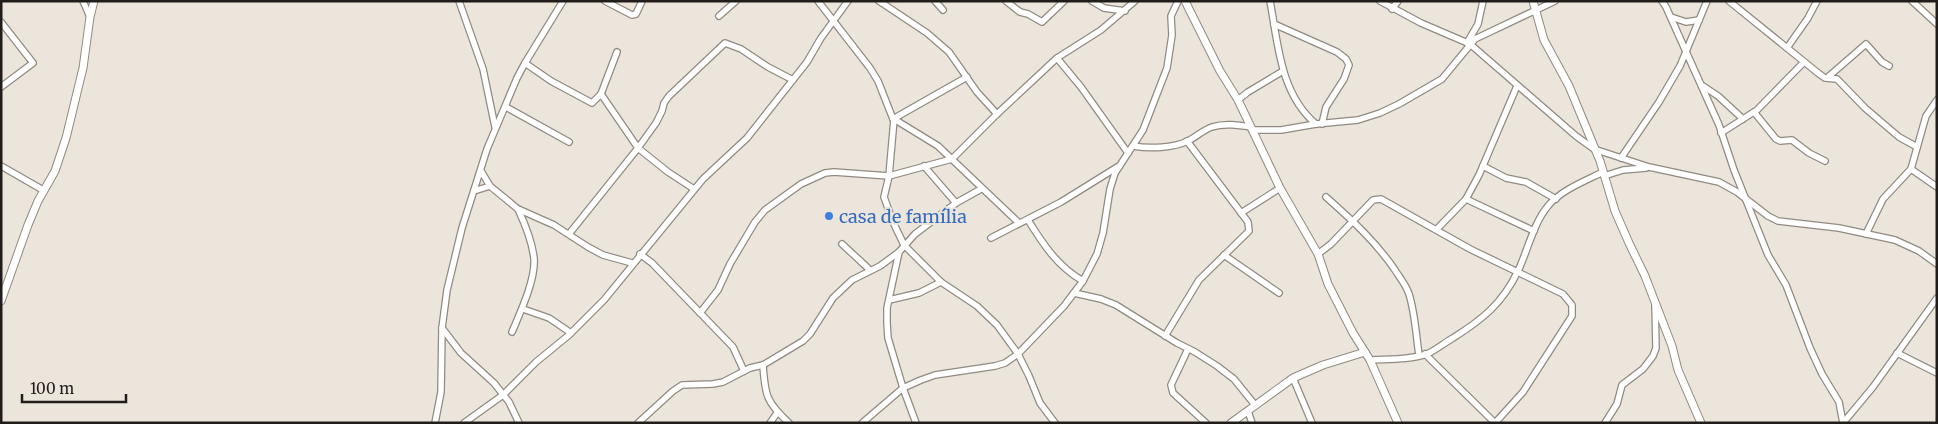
<svg xmlns="http://www.w3.org/2000/svg" width="1938" height="424" viewBox="0 0 1938 424" font-family="Merriweather,serif">
  <style>
    .lines { fill: none; stroke-linecap: round; stroke-linejoin: round }
    .minor-casing { stroke: #908a82; stroke-width: 8 }
    .tertiary-casing { stroke: #908a82; stroke-width: 9 }
    .minor { stroke: #fff; stroke-width: 5.5 }
    .tertiary { stroke: #fff; stroke-width: 7 }
    .shop-dot { fill: #3f7fe0; stroke: #ece5dc; stroke-width: 2 }
    .labels { text-anchor: middle; dominant-baseline: central; stroke-width: 4; stroke-linejoin: round; paint-order: stroke }
    .shop-label { font-size: 18px; fill: #366cbe; stroke: #ece5dc; text-anchor: start }
  </style>
  <rect width="100%" height="100%" fill="#ece5dc"/>
  <g class="lines">
    <defs>
      <g id="minor">
        <polyline points="83,1 90,17"/>
        <polyline points="459,1 483,69 495,127"/>
        <polyline points="605,1 632,15 636,14 642,1"/>
        <polyline points="818,1 870,68 878,81 893,119 894,119 889,176 884,197 893,222 904,245 941,282 977,306 997,325 1018,354 1029,376 1040,403 1055,423"/>
        <polyline points="879,1 927,33 949,52 977,92 997,114"/>
        <polyline points="935,1 943,10"/>
        <polyline points="1006,1 1020,12 1028,14 1042,22 1064,1"/>
        <polyline points="1092,1 1104,8 1125,11"/>
        <path d="M1270 1C1278 43 1280 94 1316 124"/>
        <polyline points="1380,1 1421,23 1470,44 1576,136 1594,149 1649,167 1719,182 1737,192 1768,216 1778,221 1839,228 1895,240 1919,251 1937,264"/>
        <polyline points="1662,1 1666,7 1719,125 1734,170 1768,255 1786,285 1810,348 1822,374 1839,402 1843,423"/>
        <polyline points="1729,1 1818,73 1825,78 1837,79 1865,108 1899,137 1917,147"/>
        <polyline points="1912,1 1937,24"/>
        <polyline points="1392,9 1398,1"/>
        <polyline points="719,16 736,1"/>
        <polyline points="1671,17 1686,22 1699,20"/>
        <polyline points="1,22 33,63 1,87"/>
        <polyline points="1274,24 1337,52 1346,59 1349,65 1344,79 1326,107 1322,124"/>
        <polyline points="1467,43 1478,24 1483,1"/>
        <polyline points="1787,48 1808,18 1817,1"/>
        <polyline points="1057,58 1081,87 1128,153"/>
        <polyline points="525,63 551,81 592,103 601,94 617,52"/>
        <polyline points="1828,77 1866,44 1882,62 1889,66"/>
        <polyline points="1703,86 1718,96 1743,119"/>
        <polyline points="601,94 638,148 668,172 694,189"/>
        <polyline points="1238,100 1248,92 1283,71"/>
        <polyline points="506,107 569,142"/>
        <polyline points="1754,112 1776,139 1780,141 1792,140 1809,153 1825,161"/>
        <polyline points="893,119 967,77"/>
        <polyline points="894,119 938,146 1019,223"/>
        <polyline points="1252,130 1281,130 1316,124 1358,120 1380,113 1399,104 1442,79 1475,39 1555,1"/>
        <polyline points="1721,133 1757,110 1804,62"/>
        <path d="M1133 146C1150 149 1173 148 1188 141 1196 137 1203 130 1212 127 1224 123 1238 125 1251 127"/>
        <polyline points="1621,158 1659,102 1680,66 1707,1"/>
        <polyline points="1,166 43,190"/>
        <polyline points="924,166 956,203"/>
        <polyline points="1483,166 1506,178 1526,182 1556,199"/>
        <polyline points="1911,169 1937,187"/>
        <polyline points="481,171 490,186 518,209 554,225 588,247 603,255 632,263"/>
        <polyline points="1604,176 1623,170 1646,168"/>
        <polyline points="474,191 490,186"/>
        <path d="M1326 197C1352 220 1376 242 1395 270 1400 278 1406 285 1409 294 1415 313 1416 335 1419 355"/>
        <polyline points="1466,199 1534,231"/>
        <polyline points="1241,213 1280,188"/>
        <path d="M1028 220C1043 244 1057 266 1083 281"/>
        <polyline points="1437,229 1466,199 1479,175 1517,86"/>
        <polyline points="569,234 638,148 656,123 662,111 664,103 669,96 725,43 741,49 768,67 793,80"/>
        <polyline points="1866,234 1883,199 1911,169 1926,116 1937,100"/>
        <polyline points="991,238 1061,202 1119,166"/>
        <polyline points="842,244 870,270"/>
        <polyline points="640,254 652,263 733,347 744,371"/>
        <polyline points="1318,254 1331,244 1373,200 1381,199 1470,249 1563,294 1572,305 1572,316 1523,392 1495,423"/>
        <polyline points="1224,255 1279,293"/>
        <polyline points="1074,293 1101,299 1116,305 1177,343 1195,352 1217,366 1234,379 1255,405"/>
        <polyline points="889,300 919,293 941,282"/>
        <polyline points="523,309 549,318 571,333"/>
        <polyline points="700,313 718,290 730,264 755,222 765,210 801,184 825,173 834,172 889,176 952,159 997,114 1057,58 1101,30 1135,1"/>
        <polyline points="442,328 461,353 494,383 509,402 519,423"/>
        <path d="M512 332C520 313 536 279 534 258 532 241 525 224 518 209"/>
        <polyline points="1165,336 1199,280 1249,231 1248,222 1187,141"/>
        <polyline points="1188,349 1171,385 1173,393 1206,423"/>
        <polyline points="1897,353 1937,373"/>
        <polyline points="1425,354 1495,423"/>
        <path d="M1370 360C1388 359 1410 360 1427 354 1436 350 1444 343 1453 338 1483 319 1502 304 1518 271 1528 250 1533 224 1548 206 1561 190 1585 181 1603 172"/>
        <path d="M763 365C765 395 766 402 789 423"/>
        <polyline points="1293,378 1312,423"/>
        <polyline points="1248,411 1252,423"/>
        <polyline points="435,423 441,392 442,328 447,290 462,228 487,149 517,78 525,63 563,1"/>
        <polyline points="464,423 503,395 536,362 569,335 604,300 703,179 747,138 807,62 821,38 848,1"/>
        <polyline points="638,423 673,391 682,385 713,384 723,382 750,368 763,365 803,341 810,334 833,298 852,280 880,266 899,252"/>
        <polyline points="770,423 777,413"/>
        <polyline points="862,423 903,388 921,380 935,375 995,366 1005,363 1018,354 1064,306 1083,281 1097,254 1103,233 1110,189 1115,173 1143,130 1167,68 1172,35 1171,16 1178,1"/>
        <polyline points="916,423 903,388 888,338 887,323 887,308 899,252 915,234 956,203 981,189"/>
        <polyline points="1605,423 1617,404 1622,385 1643,369 1653,356 1656,348 1655,304"/>
        <polyline points="1843,423 1873,387 1937,298"/>
      </g>
      <g id="tertiary">
        <polyline points="1185,1 1220,71 1238,100 1280,188 1318,254 1328,284 1353,333 1370,360 1398,423"/>
        <polyline points="1533,1 1544,40 1569,86 1600,161 1615,211 1629,243 1645,276 1672,346 1678,370 1701,423"/>
        <polyline points="1,301 28,225 38,201 55,171 66,138 83,68 90,17 94,1"/>
        <polyline points="1231,423 1293,378 1323,365 1365,352"/>
      </g>
    </defs>
    <!-- minor casing -->
    <use href="#minor" class="minor-casing"/>
    <!-- tertiary casing -->
    <use href="#tertiary" class="tertiary-casing"/>
    <!-- minor -->
    <use href="#minor" class="minor"/>
    <!-- tertiary -->
    <use href="#tertiary" class="tertiary"/>
  </g>
  <!-- markers -->
  <circle class="shop-dot" cx="829" cy="216" r="5"/>
  <g class="labels">
    <!-- shop labels -->
    <g class="shop-label">
      <text x="839" y="216">casa de família</text>
    </g>
  </g>
  <!-- border -->
  <rect width="1938" height="424" fill="none" stroke="#201d1a" stroke-width="5"/>
  <!-- scale -->
  <path d="M22 394v8h104v-8" fill="none" stroke="#201d1a" stroke-width="2.5"/>
  <text x="30" y="394" font-size="15" fill="#201d1a" stroke="#ece5dc" stroke-width="4" paint-order="stroke">100 m</text>
</svg>
